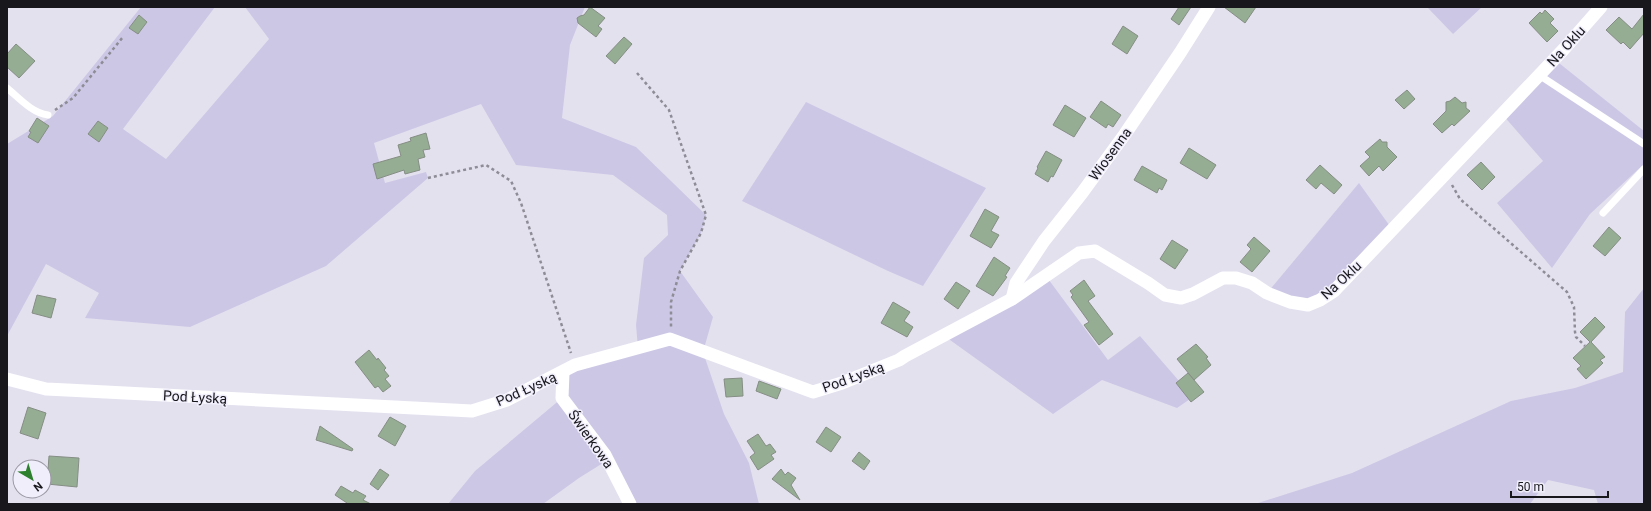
<svg xmlns="http://www.w3.org/2000/svg" width="1651" height="511" viewBox="0 0 1651 511" font-family="Roboto,sans-serif">
  <style>
    .green { fill: #cdc7e6 }
    .building { fill: #95ad93; stroke: #858e84 }
    .lines { fill: none; stroke-linecap: round; stroke-linejoin: round }
    .path { stroke: #8e8c96; stroke-width: 2.5; stroke-dasharray: 3 3; stroke-linecap: butt }
    .service { stroke: #fff; stroke-width: 7 }
    .minor { stroke: #fff; stroke-width: 13 }
    .labels { text-anchor: middle; dominant-baseline: central; stroke-width: 3; stroke-linejoin: round; paint-order: stroke }
    .street-label { font-size: 14px; fill: #18171c; stroke: #f1eefc }
  </style>
  <rect width="100%" height="100%" fill="#e4e1ef"/>
  <!-- green -->
  <g class="green">
    <polygon points="141,7 215,7 123,129 166,159 269,39 245,7 585,7 570,45 562,118 636,147 706,215 701,233 680,271 713,317 703,352 724,414 749,463 759,504 630,504 603,463 579,478 543,504 448,504 475,471 562,398 563,372 638,348 636,325 644,258 668,235 667,215 613,175 516,165 481,104 374,143 385,183 426,172 428,178 326,266 190,327 85,318 99,293 46,264 7,336 7,144 53,116"/>
    <polygon points="1427,7 1482,7 1453,34"/>
    <polygon points="1554,59 1644,131 1644,164 1590,214 1552,268 1497,203 1543,161 1502,114"/>
    <polygon points="806,102 986,188 923,286 888,271 742,201"/>
    <polygon points="1359,183 1392,229 1320,300 1267,293"/>
    <polygon points="1046,276 1108,360 1140,336 1193,397 1177,408 1102,380 1053,414 943,335"/>
    <polygon points="1644,288 1644,504 1598,504 1594,490 1548,480 1530,504 1255,504 1352,473 1511,401 1575,388 1623,372 1625,312"/>
  </g>
  <!-- building -->
  <g class="building">
    <polygon points="590,7 605,18 598,26 602,29 596,37 578,23 577,18 580,16 584,15"/>
    <polygon points="1179,7 1191,7 1179,25 1171,19"/>
    <polygon points="1224,7 1256,7 1245,23"/>
    <polygon points="1545,10 1554,19 1550,23 1558,31 1547,42 1529,23 1540,12 1542,14"/>
    <polygon points="1644,14 1644,33 1630,49 1623,42 1621,44 1606,30 1619,17 1632,29"/>
    <polygon points="139,15 147,22 138,34 129,28"/>
    <polygon points="1123,26 1138,36 1127,54 1112,44"/>
    <polygon points="624,37 632,44 615,64 606,56"/>
    <polygon points="16,44 35,61 19,78 7,67 7,54"/>
    <polygon points="1407,90 1415,99 1404,109 1395,100"/>
    <polygon points="1455,97 1462,103 1466,102 1466,108 1470,111 1454,126 1452,124 1442,133 1433,124 1446,111 1446,102 1450,101"/>
    <polygon points="1101,101 1121,115 1113,127 1108,124 1106,128 1090,117"/>
    <polygon points="1065,105 1086,118 1074,137 1053,125"/>
    <polygon points="37,118 49,126 38,143 28,137 31,132 29,131"/>
    <polygon points="98,121 108,128 99,142 88,134"/>
    <polygon points="426,133 430,149 423,150 425,157 418,159 420,170 405,174 404,170 377,179 373,164 401,156 398,145 411,141 410,138"/>
    <polygon points="1380,139 1382,142 1387,142 1387,147 1397,157 1383,171 1379,166 1369,176 1360,166 1370,157 1365,152"/>
    <polygon points="1189,148 1216,165 1207,179 1180,163"/>
    <polygon points="1046,151 1062,160 1053,177 1051,176 1048,182 1035,174 1038,168 1037,167"/>
    <polygon points="1481,162 1495,177 1482,190 1467,175"/>
    <polygon points="1320,165 1342,185 1334,194 1321,183 1316,189 1306,180"/>
    <polygon points="1142,166 1167,180 1162,190 1159,188 1157,193 1134,180"/>
    <polygon points="985,209 999,217 991,231 999,235 991,248 970,236"/>
    <polygon points="1609,227 1621,238 1605,256 1593,246"/>
    <polygon points="1254,237 1270,251 1252,272 1240,262 1251,249 1247,245"/>
    <polygon points="1172,240 1188,250 1175,269 1160,259"/>
    <polygon points="994,257 1010,268 1005,276 1007,277 993,296 976,286"/>
    <polygon points="1084,280 1095,296 1088,301 1113,334 1099,345 1084,325 1089,322 1071,297 1073,295 1070,291"/>
    <polygon points="956,282 970,291 958,309 944,299"/>
    <polygon points="37,295 56,299 51,318 32,313"/>
    <polygon points="893,302 910,312 904,321 913,327 907,337 881,323"/>
    <polygon points="1595,317 1605,327 1591,342 1605,357 1600,360 1603,363 1586,379 1577,369 1581,366 1573,358 1590,342 1580,332"/>
    <polygon points="1196,344 1208,357 1206,358 1211,365 1194,380 1177,359"/>
    <polygon points="369,350 377,360 378,358 386,368 384,370 389,376 385,379 391,386 383,392 378,386 375,388 355,362"/>
    <polygon points="1188,373 1204,392 1191,402 1176,383"/>
    <polygon points="742,378 743,396 726,397 724,379"/>
    <polygon points="759,381 781,389 777,399 756,391"/>
    <polygon points="28,407 46,413 38,439 20,433"/>
    <polygon points="390,417 406,426 395,446 378,436"/>
    <polygon points="320,426 353,449 352,451 316,440"/>
    <polygon points="826,427 841,437 831,452 816,442"/>
    <polygon points="758,434 766,446 770,444 776,452 771,455 774,459 758,470 750,457 755,453 747,441"/>
    <polygon points="859,452 870,461 864,470 852,461"/>
    <polygon points="49,456 79,458 77,487 47,484"/>
    <polygon points="380,469 389,475 378,490 370,484"/>
    <polygon points="781,469 785,475 788,472 796,478 791,485 800,500 772,479"/>
    <polygon points="341,486 353,493 355,490 366,496 363,500 371,504 347,504 347,503 335,495"/>
  </g>
  <g class="lines">
    <!-- path -->
    <g class="path">
      <polyline points="637,73 669,110 706,215 701,233 680,271 671,302 671,327"/>
      <polyline points="55,110 73,98 123,37"/>
      <polyline points="428,178 486,165 511,181 521,203 571,353"/>
      <polyline points="1452,185 1460,199 1567,292 1574,307 1575,332 1576,337 1585,346"/>
    </g>
    <!-- service -->
    <g class="service">
      <polyline points="1539,75 1644,144"/>
      <path d="M7 88C19 98 32 113 48 115"/>
      <polyline points="1603,213 1644,169"/>
    </g>
    <!-- minor -->
    <g class="minor">
      <polyline points="1012,299 1016,283 1044,241 1082,193 1125,134 1180,53 1209,7"/>
      <polyline points="563,372 562,398 605,455 630,504"/>
      <polyline points="7,379 46,389 67,390 472,411 507,400 575,365 670,339 813,392 842,383 899,360 905,356 1012,299 1079,253 1095,251 1148,283 1165,295 1181,298 1193,294 1223,278 1236,278 1252,283 1267,293 1290,302 1308,305 1320,300 1334,291 1564,49 1601,7"/>
    </g>
  </g>
  <g class="labels">
    <!-- street labels -->
    <g class="street-label">
      <text transform="translate(1566 46) rotate(-48)">Na Oklu</text>
      <text transform="translate(1110 154) rotate(-54)">Wiosenna</text>
      <text transform="translate(1341 280) rotate(-43)">Na Oklu</text>
      <text transform="translate(853 377) rotate(-20)">Pod Łyską</text>
      <text transform="translate(526 389) rotate(-24)">Pod Łyską</text>
      <text transform="translate(195 397) rotate(3)">Pod Łyską</text>
      <text transform="translate(591 439) rotate(55)">Świerkowa</text>
    </g>
  </g>
  <!-- border -->
  <rect width="1651" height="511" fill="none" stroke="#18171c" stroke-width="16"/>
  <!-- north arrow -->
  <g transform="translate(32 479) rotate(142)"><circle r="19" fill="#f1eefc" stroke="#9a98a2"/>
  <path d="M0-3L7 15L0 10L-7 15Z" fill="#2d802d"/>
  <text y="-6" font-size="11" font-weight="bold" text-anchor="middle" fill="#18171c">N</text>
  </g>
  <!-- scale -->
  <path d="M1511 491v6h97v-6" fill="none" stroke="#18171c" stroke-width="2"/>
  <text x="1517" y="491" font-size="12" fill="#18171c" stroke="#f1eefc" stroke-width="3" paint-order="stroke">50 m</text>
</svg>
